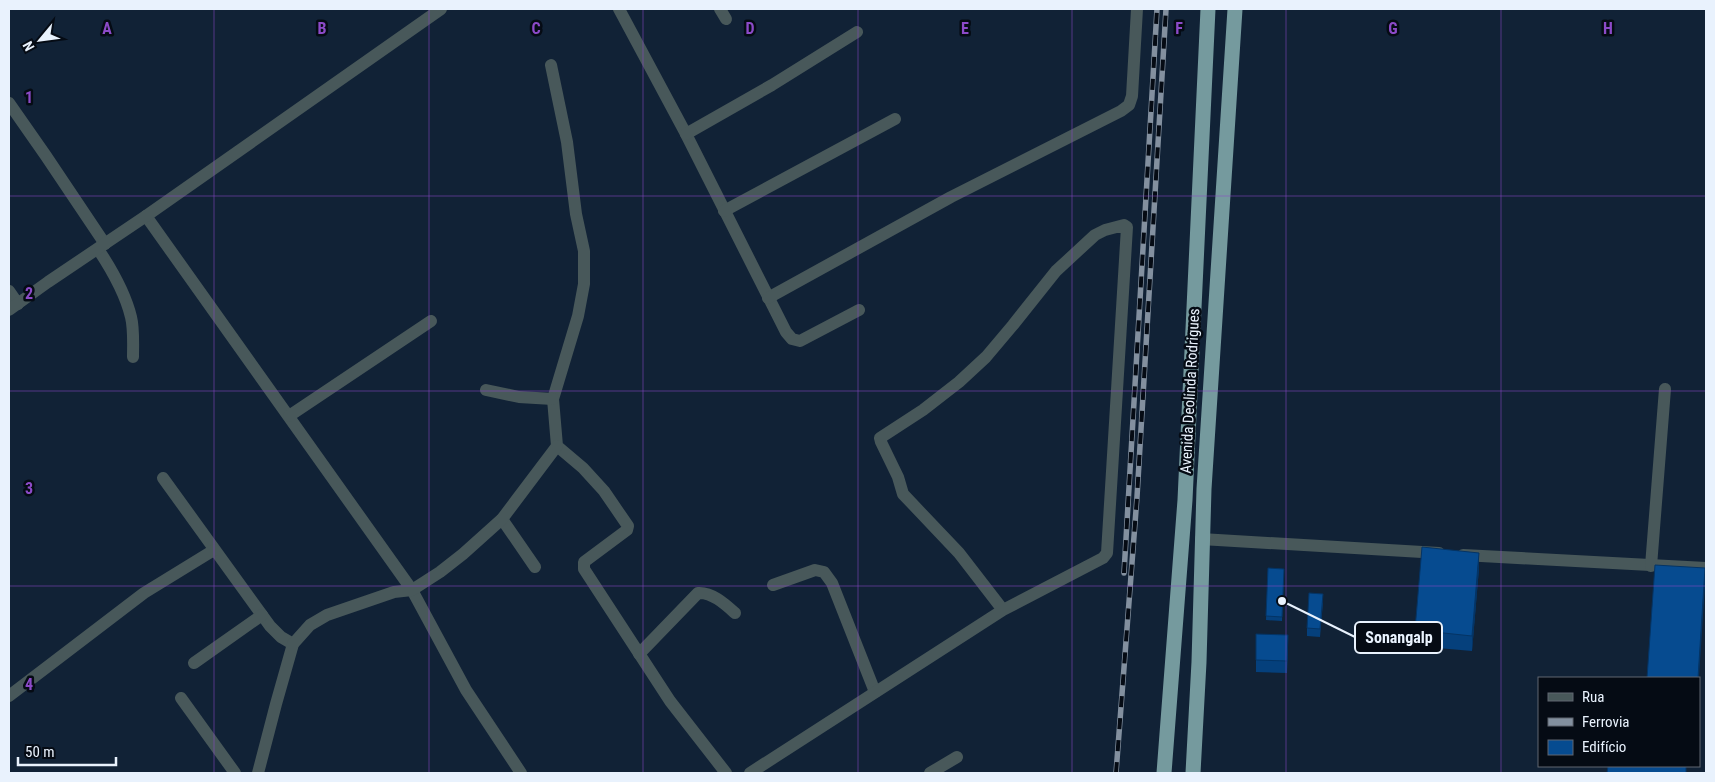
<svg xmlns="http://www.w3.org/2000/svg" width="1715" height="782" viewBox="0 0 1715 782" font-family="'Roboto Condensed',sans-serif">
  <style>
    .lines { fill: none; stroke-linecap: round; stroke-linejoin: round }
    .minor { stroke: #48585a; stroke-width: 12 }
    .trunk { stroke: #759a9e; stroke-width: 15 }
    .rail-casing { stroke: #83909f; stroke-width: 5.5 }
    .rail { stroke: #050b14; stroke-width: 4; stroke-dasharray: 11; stroke-linecap: butt }
    .wall { fill: #05407c }
    .shaded-wall { fill: #043465 }
    .building { fill: #064b90; stroke: #043465 }
    .grid { fill: none; stroke: #8c4ac8; stroke-width: 1; stroke-opacity: 0.55 }
    .labels { text-anchor: middle; dominant-baseline: central; stroke-width: 5; stroke-linejoin: round; paint-order: stroke }
    .street-label { font-size: 15px; fill: #e9f2fd; stroke: #050b14 }
    .grid-label { font-size: 16px; text-anchor: middle; font-weight: bold; fill: #8c4ac8; stroke: #050b14; stroke-width: 5; stroke-linejoin: round; paint-order: stroke }
    .leader { fill: none; stroke: #e9f2fd; stroke-width: 2 }
    .callout-dot { fill: #e9f2fd; stroke: #050b14; stroke-width: 2 }
    .callout { fill: #050b14; stroke: #e9f2fd; stroke-width: 2 }
    .callout-label { font-size: 16px; text-anchor: middle; font-weight: bold; fill: #e9f2fd }
  </style>
  <rect width="100%" height="100%" fill="#112236"/>
  <g class="lines">
    <!-- minor -->
    <g class="minor">
      <polyline points="619,9 686,134 786,332 792,339 800,341 859,310"/>
      <polyline points="720,9 726,19"/>
      <polyline points="551,65 567,142 576,214 584,251 584,284 578,316 553,399 557,446 583,468 604,491 628,526 627,530 584,562 584,569 670,701 726,773"/>
      <polyline points="9,103 46,156 105,244"/>
      <polyline points="686,134 772,85 857,32"/>
      <polyline points="724,211 895,119"/>
      <polyline points="146,216 412,590 466,690 521,773"/>
      <path d="M98 249C112 270 125 292 131 317 134 329 133 344 133 357"/>
      <polyline points="9,291 18,304"/>
      <polyline points="768,298 951,197 1121,111 1129,105 1132,96 1137,9"/>
      <polyline points="9,310 48,282 146,216 441,9"/>
      <polyline points="486,390 519,397 553,399"/>
      <polyline points="289,416 431,321"/>
      <polyline points="163,478 270,626 281,637 293,644"/>
      <polyline points="502,519 535,567"/>
      <polyline points="1201,539 1439,553"/>
      <polyline points="1463,555 1706,568"/>
      <polyline points="1651,566 1665,389"/>
      <polyline points="773,585 815,570 824,572 832,583 875,692"/>
      <path d="M639 654 698 593C712 592 725 604 735 613"/>
      <polyline points="194,663 262,615"/>
      <polyline points="9,696 144,593 214,550"/>
      <polyline points="181,698 235,773"/>
      <polyline points="258,773 276,704 293,644 310,625 327,615 394,592 412,590 440,572 463,554 502,519 557,446"/>
      <polyline points="750,773 1003,610 1103,558 1107,553 1127,227 1124,225 1105,230 1095,235 1056,271 1013,325 986,357 959,382 923,410 880,438 881,442 898,477 903,494 959,553 1003,610"/>
      <polyline points="930,773 957,757"/>
    </g>
    <!-- trunk -->
    <g class="trunk">
      <polyline points="1164,773 1185,500 1208,9"/>
      <polyline points="1193,773 1199,662 1204,489 1235,9"/>
    </g>
    <defs>
      <g id="rail">
        <polyline points="1124,573 1157,9"/>
        <polyline points="1116,773 1137,497 1166,9"/>
      </g>
    </defs>
    <!-- rail casing -->
    <use href="#rail" class="rail-casing"/>
    <!-- rail -->
    <use href="#rail" class="rail"/>
  </g>
  <!-- wall -->
  <g class="wall">
    <polygon points="1268,568 1284,569 1282,621 1266,620"/>
    <polygon points="1479,568 1472,651 1415,646 1415,630"/>
    <polygon points="1323,602 1320,637 1307,636 1307,628"/>
    <polygon points="1256,634 1288,647 1287,673 1256,672"/>
  </g>
  <!-- shaded-wall -->
  <g class="shaded-wall">
    <polygon points="1479,553 1479,568 1472,651 1472,636"/>
    <polygon points="1705,568 1705,584 1699,678 1698,678"/>
  </g>
  <!-- building -->
  <g class="building">
    <polygon points="1422,547 1479,553 1472,636 1415,630"/>
    <polygon points="1655,565 1705,568 1698,678 1647,678"/>
    <polygon points="1268,568 1284,569 1282,617 1266,616"/>
    <polygon points="1309,593 1323,594 1320,629 1307,628"/>
    <polygon points="1256,634 1288,635 1287,661 1256,660"/>
    <polygon points="1608,766 1686,766 1686,773 1607,773"/>
  </g>
  <!-- grid -->
  <path class="grid" d="M214 9V773M429 9V773M643 9V773M858 9V773M1072 9V773M1286 9V773M1501 9V773M9 196H1706M9 391H1706M9 586H1706"/>
  <g class="labels">
    <!-- street labels -->
    <g class="street-label">
      <text transform="translate(1190 391) rotate(-87)">Avenida Deolinda Rodrigues</text>
    </g>
  </g>
  <g class="grid-label">
    <text x="107" y="34">A</text>
    <text x="322" y="34">B</text>
    <text x="536" y="34">C</text>
    <text x="750" y="34">D</text>
    <text x="965" y="34">E</text>
    <text x="1179" y="34">F</text>
    <text x="1393" y="34">G</text>
    <text x="1608" y="34">H</text>
    <text x="29" y="103">1</text>
    <text x="29" y="299">2</text>
    <text x="29" y="494">3</text>
    <text x="29" y="690">4</text>
  </g>
  <!-- callouts -->
  <path class="leader" d="M1282 601L1355 637"/>
  <circle class="callout-dot" cx="1282" cy="601" r="5"/>
  <rect class="callout" x="1355" y="622" width="87" height="31" rx="5"/>
  <g class="callout-label">
    <text x="1399" y="643">Sonangalp</text>
  </g>
  <!-- border -->
  <rect width="1715" height="782" fill="none" stroke="#e9f2fd" stroke-width="20"/>
  <!-- legend -->
  <rect x="1538" y="677" width="162" height="90" fill="#050b14" stroke="#606771"/>
  <rect x="1548" y="693" width="25" height="8" fill="#48585a" stroke="#606771"/>
  <text x="1582" y="702" font-size="15" fill="#e9f2fd">Rua</text>
  <rect x="1548" y="718" width="25" height="8" fill="#83909f" stroke="#606771"/>
  <text x="1582" y="727" font-size="15" fill="#e9f2fd">Ferrovia</text>
  <rect x="1548" y="740" width="25" height="15" fill="#064b90" stroke="#606771"/>
  <text x="1582" y="752" font-size="15" fill="#e9f2fd">Edifício</text>
  <!-- north arrow -->
  <g transform="translate(40 40) rotate(241)" stroke="#050b14" stroke-width="4" paint-order="stroke">
  <path d="M0-4L9 19L0 12L-9 19Z" fill="#e9f2fd"/>
  <text y="-8" font-size="14" font-weight="bold" text-anchor="middle" fill="#e9f2fd">N</text>
  </g>
  <!-- scale -->
  <path d="M18 757v8h98v-8" fill="none" stroke="#e9f2fd" stroke-width="2.5"/>
  <text x="25" y="757" font-size="15" fill="#e9f2fd" stroke="#050b14" stroke-width="4" paint-order="stroke">50 m</text>
</svg>
